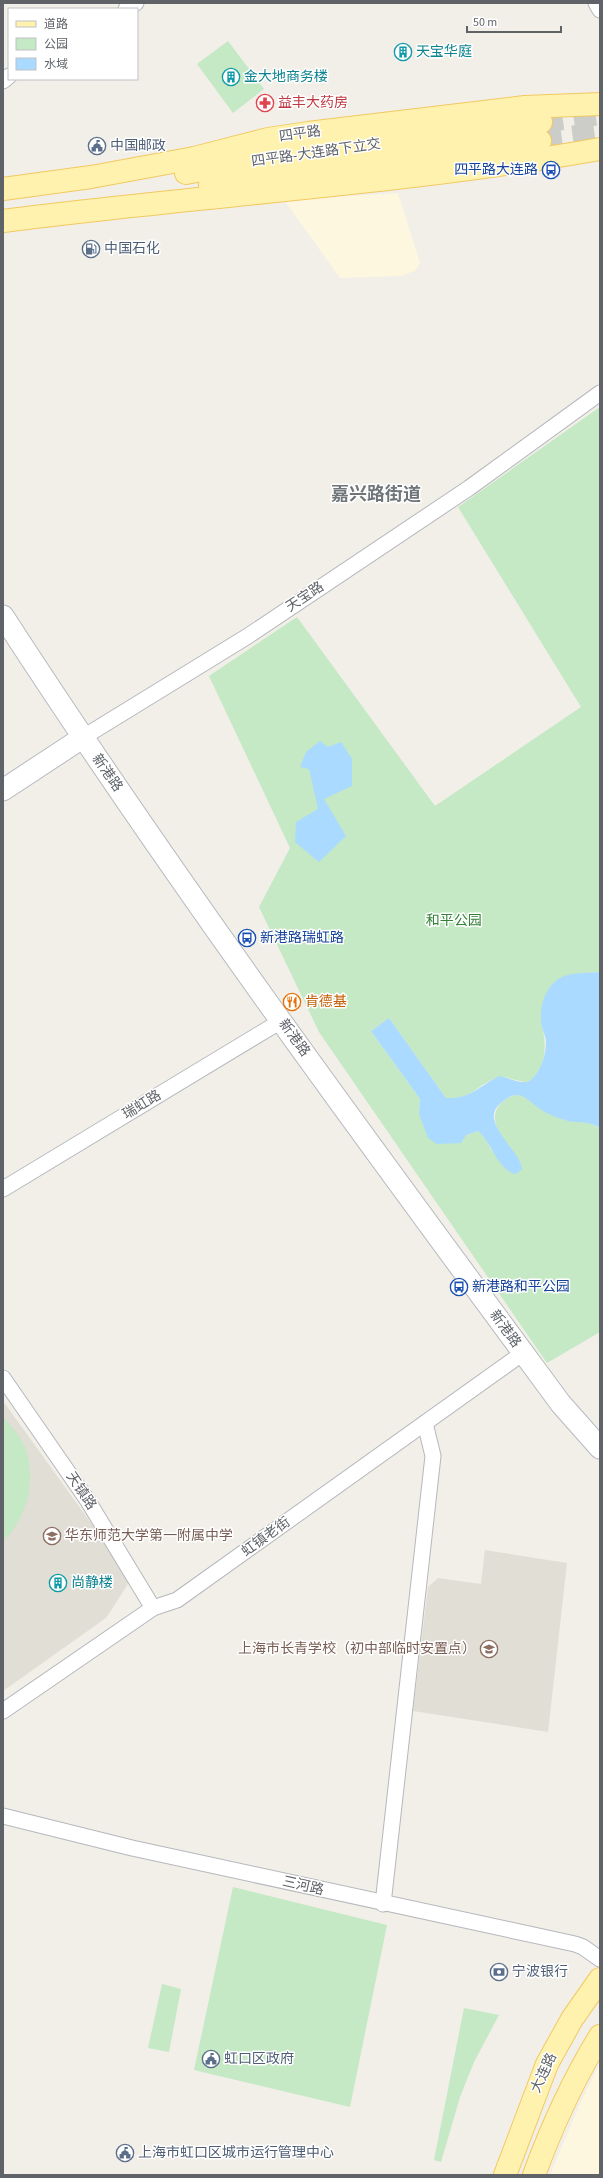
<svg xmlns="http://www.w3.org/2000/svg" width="603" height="2178" viewBox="0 0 603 2178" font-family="'Source Sans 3','Noto Sans SC',sans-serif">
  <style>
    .commercial { fill: #fef7e0 }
    .education { fill: #e1ded6 }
    .green { fill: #c5e8c5 }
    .water { fill: #aadaff }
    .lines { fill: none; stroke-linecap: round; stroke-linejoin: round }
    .primary-tunnel { stroke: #ccccc8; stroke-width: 22; stroke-dasharray: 22 11; stroke-linecap: butt }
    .street-casing { stroke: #b5b8bc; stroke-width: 17 }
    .secondary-casing { stroke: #b6babf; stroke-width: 23 }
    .primary-casing { stroke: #f2c960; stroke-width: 24 }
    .street { stroke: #fff; stroke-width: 15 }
    .secondary { stroke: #fff; stroke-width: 21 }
    .primary { stroke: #fff2af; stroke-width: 22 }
    .labels { text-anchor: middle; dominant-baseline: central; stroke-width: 3; stroke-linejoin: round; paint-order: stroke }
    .culture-label { font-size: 14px; fill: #0d838f; stroke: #fff; text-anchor: start }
    .health-label { font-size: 14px; fill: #be3a42; stroke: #fff; text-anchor: start }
    .street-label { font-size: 14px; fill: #5f6368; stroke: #fff }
    .service-label { font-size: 14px; fill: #4e5e75; stroke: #fff; text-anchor: start }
    .transit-label { font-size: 14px; fill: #164399; stroke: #fff; text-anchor: start }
    .park-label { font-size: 14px; fill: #348238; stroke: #fff }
    .food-label { font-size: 14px; fill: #c56008; stroke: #fff; text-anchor: start }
    .education-label { font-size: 14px; fill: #785e54; stroke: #fff; text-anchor: start }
    .district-label { font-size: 18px; font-weight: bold; fill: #70757a; stroke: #fff }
  </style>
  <rect width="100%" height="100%" fill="#f1efe8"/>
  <!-- commercial -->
  <g class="commercial">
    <polygon points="398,193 420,263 415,271 400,276 340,278 284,200"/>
    <polygon points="600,2063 600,2175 550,2175 580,2104"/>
  </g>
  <!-- education -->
  <g class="education">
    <polygon points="3,1401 122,1566 128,1584 106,1618 3,1691"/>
    <polygon points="485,1550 567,1563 548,1732 413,1711 428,1587 438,1578 481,1584"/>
  </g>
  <!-- green -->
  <g class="green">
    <polygon points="228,41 264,89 233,113 197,64"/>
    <path d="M600 407V972L581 973 542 1027C547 1044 546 1072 528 1082 517 1082 506 1074 494 1079 472 1088 474 1099 446 1098L389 1018 371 1031 420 1099 419 1114 466 1135 478 1131 484 1135 492 1151 521 1163C508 1146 480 1118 505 1100 512 1095 517 1094 525 1096L564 1120 587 1122 600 1128V1332L547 1363 319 1032 259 907 290 848 209 676 297 617 435 806 581 707 458 507Z"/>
    <path d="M3 1417C12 1427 22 1437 26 1450 36 1480 27 1519 3 1541Z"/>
    <polygon points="233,1887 387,1925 350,2107 194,2070"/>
    <polygon points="162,1984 181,1989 169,2052 148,2048"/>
    <polygon points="464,2008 499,2015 474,2062 460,2097 441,2162 434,2160"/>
  </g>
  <!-- water -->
  <g class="water">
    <polygon points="320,741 328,747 341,742 352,759 352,786 324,799 346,836 319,862 295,842 296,822 318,809 309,769 300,767 306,752"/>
    <path d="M600 972V1128C586 1119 575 1125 562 1119 555 1117 546 1113 540 1109 525 1098 519 1087 501 1103 496 1107 493 1112 494 1119 498 1138 521 1154 522 1169L516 1174C497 1170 492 1142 478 1131L466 1135 461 1143 437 1144 428 1138 419 1114 420 1099 371 1031 389 1018 446 1098C472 1099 478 1086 500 1076L520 1082H528C540 1075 546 1055 546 1042 546 1037 543 1032 542 1027 538 1010 545 986 560 978 571 972 588 973 600 972Z"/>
  </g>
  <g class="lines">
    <!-- primary-tunnel -->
    <g class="primary-tunnel">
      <polyline points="541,122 600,114"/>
      <polyline points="540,141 600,133"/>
    </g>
    <defs>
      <g id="street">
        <polyline points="596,3 600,10"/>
        <polyline points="126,9 136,3"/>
        <polyline points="3,81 9,76"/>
        <polyline points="82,738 248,636 469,488 600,393"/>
        <polyline points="3,1189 281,1021"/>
        <polyline points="3,1378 88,1501 153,1608"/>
        <polyline points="3,1711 153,1608 177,1600 523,1353"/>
        <polyline points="3,1816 132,1848 575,1944 583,1947 600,1959"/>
        <polyline points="383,1904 433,1456 425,1423"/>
      </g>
      <g id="secondary">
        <path d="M3 616C178 886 370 1145 561 1404L600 1448"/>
        <polyline points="3,790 82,738"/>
      </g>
      <g id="primary">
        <polyline points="186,173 241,163 541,122"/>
        <polyline points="210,185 357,163 540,141"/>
        <polyline points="3,189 91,177 194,158 268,139 308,133 525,107 600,104"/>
        <path d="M3 221C202 195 403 184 600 149"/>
        <polyline points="505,2175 547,2064 572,2019 600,1979"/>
        <path d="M534 2175C552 2126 573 2080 600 2036"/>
      </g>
    </defs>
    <!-- street casing -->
    <use href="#street" class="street-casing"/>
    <!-- secondary casing -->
    <use href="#secondary" class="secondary-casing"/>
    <!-- primary casing -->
    <use href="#primary" class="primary-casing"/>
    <!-- street -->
    <use href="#street" class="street"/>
    <!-- secondary -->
    <use href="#secondary" class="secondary"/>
    <!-- primary -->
    <use href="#primary" class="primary"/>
  </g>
  <!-- icons -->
  <defs>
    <symbol id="building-ring" viewBox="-11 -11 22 22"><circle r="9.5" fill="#fff" stroke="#0f9aa8" stroke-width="1.5"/><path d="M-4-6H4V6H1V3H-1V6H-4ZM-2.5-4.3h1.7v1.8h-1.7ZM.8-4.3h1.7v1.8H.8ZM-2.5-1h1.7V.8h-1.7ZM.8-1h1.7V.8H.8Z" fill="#0f9aa8"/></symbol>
    <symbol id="pharmacy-ring" viewBox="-11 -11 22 22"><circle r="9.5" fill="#fff" stroke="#e0444e" stroke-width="1.5"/><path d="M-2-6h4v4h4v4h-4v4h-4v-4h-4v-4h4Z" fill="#e0444e"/></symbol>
    <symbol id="civic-ring" viewBox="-11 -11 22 22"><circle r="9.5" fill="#fff" stroke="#5c6f8a" stroke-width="1.5"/><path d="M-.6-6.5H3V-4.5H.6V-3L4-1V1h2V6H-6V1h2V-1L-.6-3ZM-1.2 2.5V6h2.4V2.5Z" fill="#5c6f8a"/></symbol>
    <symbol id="bus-ring" viewBox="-11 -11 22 22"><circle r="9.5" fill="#fff" stroke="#1a4fb4" stroke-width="1.5"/><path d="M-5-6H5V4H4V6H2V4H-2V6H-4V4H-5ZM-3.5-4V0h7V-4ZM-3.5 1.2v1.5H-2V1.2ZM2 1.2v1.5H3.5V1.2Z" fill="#1a4fb4"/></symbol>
    <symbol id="fuel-ring" viewBox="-11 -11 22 22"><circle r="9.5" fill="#fff" stroke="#5c6f8a" stroke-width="1.5"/><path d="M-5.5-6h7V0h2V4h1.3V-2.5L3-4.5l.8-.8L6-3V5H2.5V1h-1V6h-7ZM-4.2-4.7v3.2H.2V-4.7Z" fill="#5c6f8a"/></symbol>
    <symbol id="restaurant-ring" viewBox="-11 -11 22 22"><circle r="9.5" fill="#fff" stroke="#e8710a" stroke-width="1.5"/><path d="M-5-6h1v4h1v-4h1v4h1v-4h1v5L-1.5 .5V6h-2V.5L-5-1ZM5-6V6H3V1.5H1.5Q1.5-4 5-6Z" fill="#e8710a"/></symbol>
    <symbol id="school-ring" viewBox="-11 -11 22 22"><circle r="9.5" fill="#fff" stroke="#8d6e63" stroke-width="1.5"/><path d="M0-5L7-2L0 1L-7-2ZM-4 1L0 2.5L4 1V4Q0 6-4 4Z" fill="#8d6e63"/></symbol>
    <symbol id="bank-ring" viewBox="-11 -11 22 22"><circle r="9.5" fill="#fff" stroke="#5c6f8a" stroke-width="1.5"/><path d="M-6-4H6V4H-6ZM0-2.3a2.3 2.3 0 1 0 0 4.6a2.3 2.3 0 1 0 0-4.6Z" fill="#5c6f8a"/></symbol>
  </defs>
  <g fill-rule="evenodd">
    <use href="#building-ring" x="393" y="42" width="20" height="20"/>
    <use href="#building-ring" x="221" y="67" width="20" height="20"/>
    <use href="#pharmacy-ring" x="255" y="93" width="20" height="20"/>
    <use href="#civic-ring" x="87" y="136" width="20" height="20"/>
    <use href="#bus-ring" x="541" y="160" width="20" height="20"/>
    <use href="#fuel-ring" x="81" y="239" width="20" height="20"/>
    <use href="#bus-ring" x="237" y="928" width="20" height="20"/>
    <use href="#restaurant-ring" x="282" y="992" width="20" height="20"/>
    <use href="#bus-ring" x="449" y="1277" width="20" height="20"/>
    <use href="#school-ring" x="42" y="1526" width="20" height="20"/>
    <use href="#building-ring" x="48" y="1573" width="20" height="20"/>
    <use href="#school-ring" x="479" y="1639" width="20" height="20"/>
    <use href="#bank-ring" x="489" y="1962" width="20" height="20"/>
    <use href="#civic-ring" x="201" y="2049" width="20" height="20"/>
    <use href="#civic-ring" x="115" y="2143" width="20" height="20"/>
  </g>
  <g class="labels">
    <!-- culture labels -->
    <g class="culture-label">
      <text x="416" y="52">天宝华庭</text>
      <text x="244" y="77">金大地商务楼</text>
      <text x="71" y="1583">尚静楼</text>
    </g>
    <!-- health labels -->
    <g class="health-label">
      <text x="278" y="103">益丰大药房</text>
    </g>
    <!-- street labels -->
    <g class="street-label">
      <text transform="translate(300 134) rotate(-8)">四平路</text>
      <text transform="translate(316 153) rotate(-8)">四平路-大连路下立交</text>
      <text transform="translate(305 597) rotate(-34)">天宝路</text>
      <text transform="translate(107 773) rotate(55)">新港路</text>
      <text transform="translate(294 1038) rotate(54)">新港路</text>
      <text transform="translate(142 1105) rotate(-31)">瑞虹路</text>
      <text transform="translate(505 1329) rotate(54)">新港路</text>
      <text transform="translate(81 1491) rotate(56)">天镇路</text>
      <text transform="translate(266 1537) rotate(-36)">虹镇老街</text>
      <text transform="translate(303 1886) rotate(13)">三河路</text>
      <text transform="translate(544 2073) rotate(-65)">大连路</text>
    </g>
    <!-- service labels -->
    <g class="service-label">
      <text x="110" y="146">中国邮政</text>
      <text x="104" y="249">中国石化</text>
      <text x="512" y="1972">宁波银行</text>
      <text x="224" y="2059">虹口区政府</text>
      <text x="138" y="2153">上海市虹口区城市运行管理中心</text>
    </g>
    <!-- transit labels -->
    <g class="transit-label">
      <text x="538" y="170" text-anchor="end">四平路大连路</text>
      <text x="260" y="938">新港路瑞虹路</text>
      <text x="472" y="1287">新港路和平公园</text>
    </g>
    <!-- park labels -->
    <g class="park-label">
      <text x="454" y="921">和平公园</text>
    </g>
    <!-- food labels -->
    <g class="food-label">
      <text x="305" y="1002">肯德基</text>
    </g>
    <!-- education labels -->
    <g class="education-label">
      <text x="65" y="1536">华东师范大学第一附属中学</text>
      <text x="476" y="1649" text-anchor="end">上海市长青学校（初中部临时安置点）</text>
    </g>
    <!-- district labels -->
    <g class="district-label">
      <text x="376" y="494">嘉兴路街道</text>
    </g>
  </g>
  <!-- border -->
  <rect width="603" height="2178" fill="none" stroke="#5f6368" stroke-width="8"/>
  <!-- legend -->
  <rect x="8" y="8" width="130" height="72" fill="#ffffff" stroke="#bfc1c3"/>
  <rect x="16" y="21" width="20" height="6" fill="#fff2af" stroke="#bfc1c3"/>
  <text x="44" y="28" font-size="12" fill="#5f6368">道路</text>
  <rect x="16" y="38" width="20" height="12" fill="#c5e8c5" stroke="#bfc1c3"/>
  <text x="44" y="48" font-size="12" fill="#5f6368">公园</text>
  <rect x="16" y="58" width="20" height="12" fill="#aadaff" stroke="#bfc1c3"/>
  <text x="44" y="68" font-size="12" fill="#5f6368">水域</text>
  <!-- scale -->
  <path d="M467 26v6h94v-6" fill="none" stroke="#5f6368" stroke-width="2"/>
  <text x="473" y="26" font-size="12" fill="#5f6368" stroke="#ffffff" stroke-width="3" paint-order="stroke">50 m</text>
</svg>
